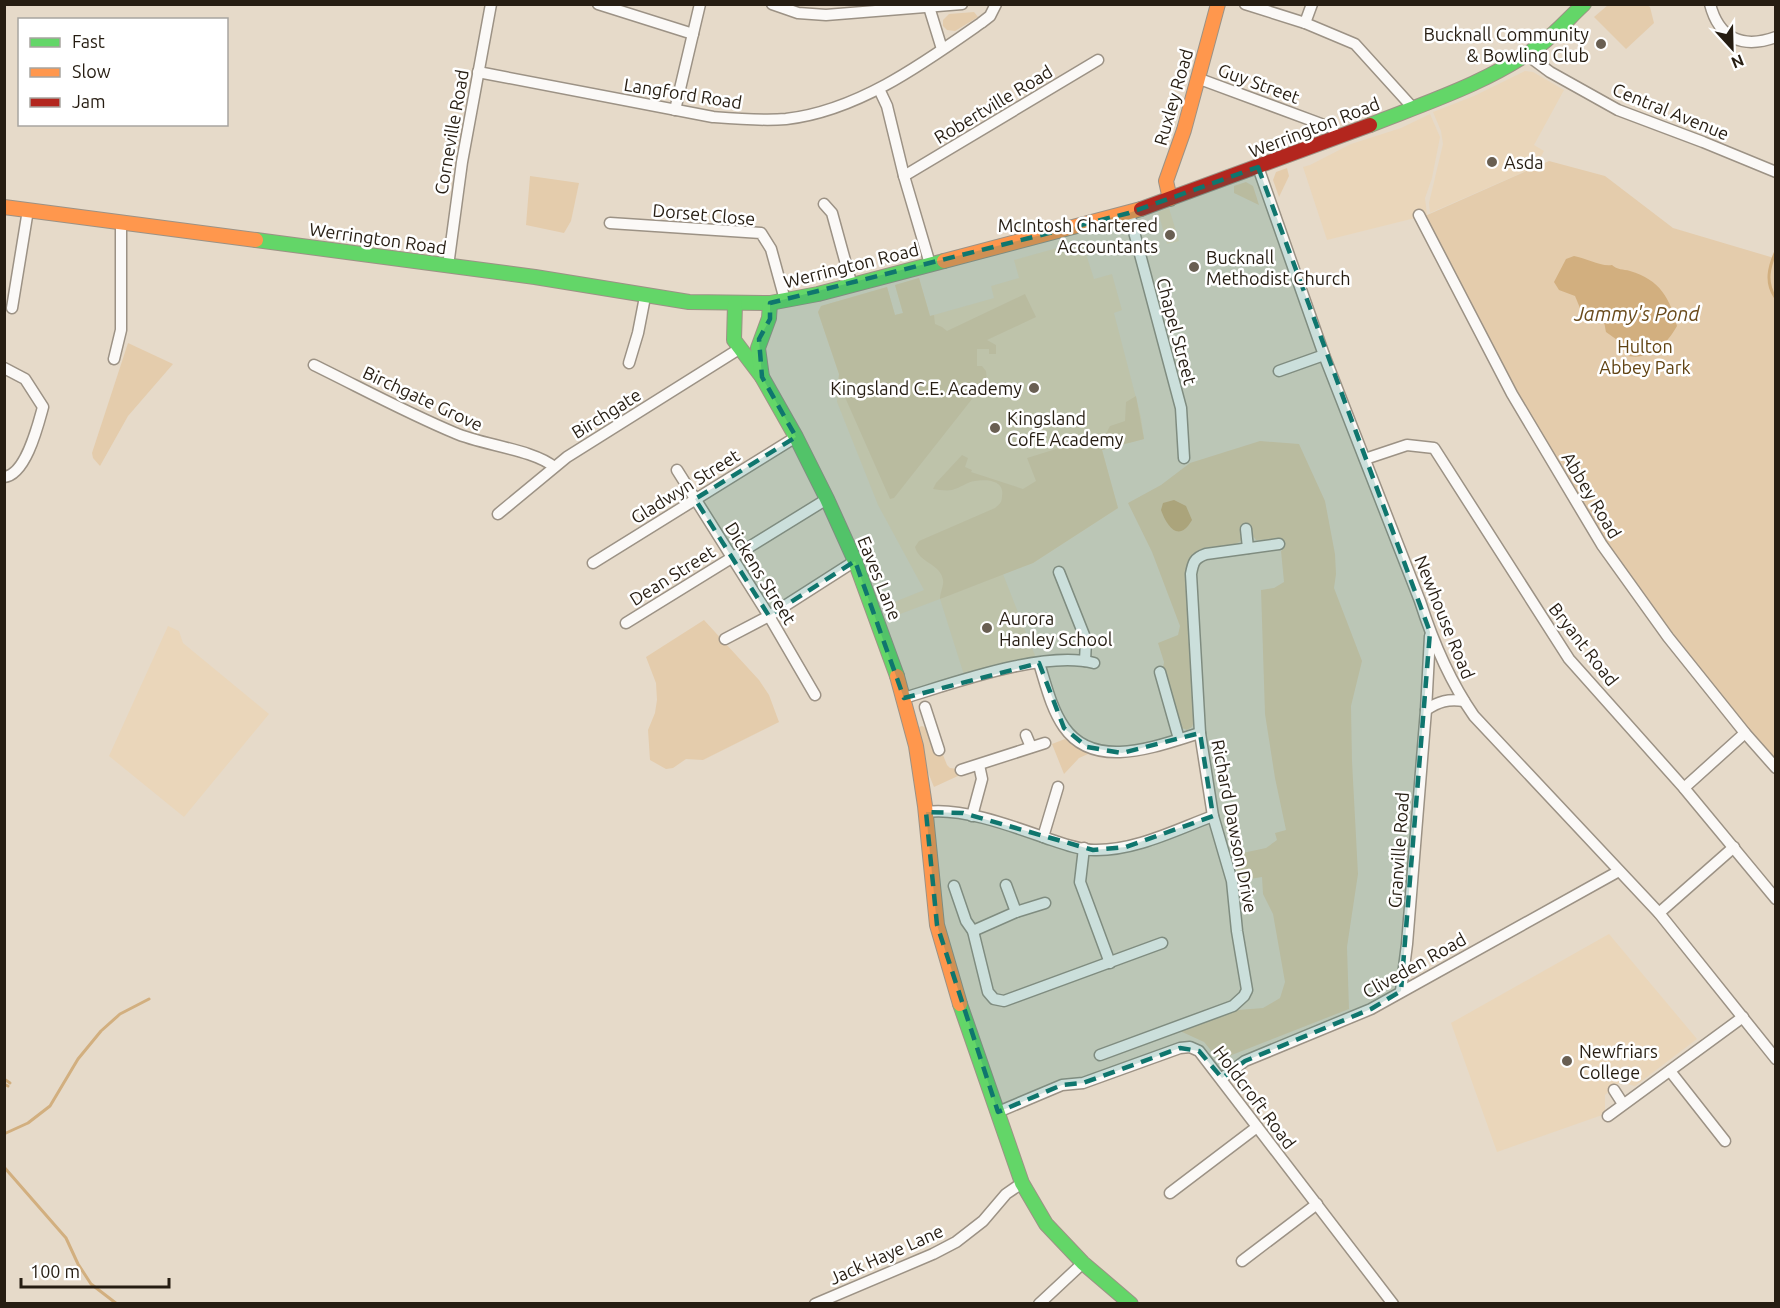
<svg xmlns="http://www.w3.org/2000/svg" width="1780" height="1308" viewBox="0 0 1780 1308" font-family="Ubuntu,sans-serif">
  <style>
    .built { fill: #ead6ba }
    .green { fill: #e4ccac }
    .water { fill: #d2af7f }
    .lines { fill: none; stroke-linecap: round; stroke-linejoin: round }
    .stream { stroke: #d2af7f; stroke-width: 3 }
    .street-casing { stroke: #9c9285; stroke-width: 13 }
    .fast-casing { stroke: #9c9285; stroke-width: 16 }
    .slow-casing { stroke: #9c9285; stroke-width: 16 }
    .jam-casing { stroke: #9c9285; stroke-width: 16 }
    .street { stroke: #fbf9f7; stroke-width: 10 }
    .fast { stroke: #63d668; stroke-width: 14 }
    .slow { stroke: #ff974d; stroke-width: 14 }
    .jam { stroke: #b3261e; stroke-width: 14 }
    .marked { fill: #0f766e; fill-opacity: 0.2; stroke: #0f766e; stroke-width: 4.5; stroke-dasharray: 12 8; stroke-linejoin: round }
    .poi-dot { fill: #695f52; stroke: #fff; stroke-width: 2 }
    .labels { text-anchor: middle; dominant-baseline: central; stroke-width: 5; stroke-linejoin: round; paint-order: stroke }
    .poi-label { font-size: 18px; fill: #261d12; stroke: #fff; text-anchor: start }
    .street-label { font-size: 18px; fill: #261d12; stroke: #fff }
    .park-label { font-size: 18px; fill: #604211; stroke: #fff }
    .water-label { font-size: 20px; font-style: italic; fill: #6b4c1d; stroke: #fff }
  </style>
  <rect width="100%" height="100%" fill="#e6dac9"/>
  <!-- built -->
  <g class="built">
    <polygon points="1525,71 1533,72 1564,90 1534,145 1544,151 1535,167 1430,213 1429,203 1443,144 1441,131 1433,112 1474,96"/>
    <polygon points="1430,114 1440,137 1432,178 1425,198 1427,215 1327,240 1303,167 1310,165 1351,144 1401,128"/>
    <polygon points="1169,208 1179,241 1167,244 1158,212"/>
    <polygon points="1082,241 1094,279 1112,274 1122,310 1114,313 1141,417 1144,439 1102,450 1118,508 1033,563 1003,574 1036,658 964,675 940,599 887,619 882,607 924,590 878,505 837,402 839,374 818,312 821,306 887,287 895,315 903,313 895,285 919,278 930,316 994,298 991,286 1019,278 1014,260"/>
    <polygon points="168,626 179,631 183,643 269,714 184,817 109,756"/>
    <polygon points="1609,934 1697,1039 1635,1086 1620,1082 1605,1095 1605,1114 1497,1152 1451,1023"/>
  </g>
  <!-- green -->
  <g class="green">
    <polygon points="1608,5 1647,5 1650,7 1654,23 1626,49 1594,17"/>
    <polygon points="974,12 978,17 955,31 947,30 943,26 943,20 949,14"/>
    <polygon points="1549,161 1605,176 1673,228 1774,258 1775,762 1672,636 1605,543 1516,394 1425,216"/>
    <polygon points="1287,168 1289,176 1279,197 1273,180 1276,172"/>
    <polygon points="530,176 579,183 571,221 564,233 526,225"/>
    <polygon points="1246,182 1253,186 1259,205 1234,193 1234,186"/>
    <polygon points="919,278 930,316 934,315 935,324 942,327 947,331 1025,294 1036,317 987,340 996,345 996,354 989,354 989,349 977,349 977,366 982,366 986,371 987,380 894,498 890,499 844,395 837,397 839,374 818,312 821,306 887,287 895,315 903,313 895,285"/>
    <polygon points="128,343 173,364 128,416 100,466 93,458 92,453"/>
    <path d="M1136 396 1144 439 1102 450 1118 508 1033 563 940 599C940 592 944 586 943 580 941 564 919 563 915 547L919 541 995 508C1000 504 1002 502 1002 496 1005 480 986 479 975 481 967 482 960 488 952 490 947 491 939 490 933 489L936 483 962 455 968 458 965 467 972 470 971 472 1023 489 1036 481 1027 458 1069 445 1097 442 1106 434 1110 426 1125 421 1126 402Z"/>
    <path d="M1260 441 1299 444 1325 501 1335 554 1336 574 1334 588 1362 661 1351 706 1352 761 1358 874 1347 947 1349 1009 1219 1060 1204 1042 1180 1031 1238 1010 1263 1008 1280 998 1285 982 1273 914 1263 894 1262 877 1239 881 1233 855 1266 848 1277 840 1275 833 1286 830 1275 778 1265 714 1261 590 1274 588 1284 582 1281 551 1284 548 1283 539 1256 540 1252 535 1251 525H1242V540C1224 555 1192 533 1187 572L1194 686V721L1192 727 1187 730 1179 727 1162 674 1164 662 1158 643 1178 635 1180 626 1152 552 1128 503 1161 485 1190 463Z"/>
    <polygon points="704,620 759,680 769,695 779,722 703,760 686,759 673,768 666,769 650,760 648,730 655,713 657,700 656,683 646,657"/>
    <polygon points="922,726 926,728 941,750 947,765 950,768 957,769 960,775 934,787 925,765 916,728"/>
    <polygon points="1065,739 1088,754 1079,758 1064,774 1052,744"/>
  </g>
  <!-- water -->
  <g class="water">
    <path d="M1574 256C1586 258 1601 267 1612 265 1617 270 1623 269 1630 271 1660 280 1670 298 1677 326 1666 346 1648 362 1624 355L1627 347 1606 332C1603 313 1600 305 1580 308L1575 296 1559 290 1554 282 1566 259Z"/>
    <path d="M1174 500 1186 506 1192 520C1179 543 1167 527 1161 510L1163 503Z"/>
  </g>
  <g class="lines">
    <!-- stream -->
    <g class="stream">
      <path d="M1775 297C1765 282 1769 267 1776 251"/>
      <polyline points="4,1079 10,1083"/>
      <polyline points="4,1084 8,1086"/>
      <polyline points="6,1133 28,1123 50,1106 78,1059 101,1031 120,1014 149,999"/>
      <polyline points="4,1167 66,1238 78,1264 91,1284 117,1304"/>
    </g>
    <defs>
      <g id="street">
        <polyline points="598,4 693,34"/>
        <polyline points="772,4 798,13 826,15 962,4"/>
        <polyline points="1245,4 1305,23 1355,44 1413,108"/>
        <path d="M1710 4C1719 39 1743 49 1776 37"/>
        <polyline points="929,7 942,49"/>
        <polyline points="1305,23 1312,4"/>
        <polyline points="1527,55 1550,72 1618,110 1703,142 1776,172"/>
        <path d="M478 72 713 117C738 119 762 121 786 119 858 111 924 63 981 23L990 16 996 4"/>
        <polyline points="1197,78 1332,128 1337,137"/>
        <polyline points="879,89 887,106 904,176 930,264"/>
        <polyline points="675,110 700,4"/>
        <path d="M1258 167 1324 355 1420 601C1433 642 1449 680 1474 716L1659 913 1776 1059"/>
        <polyline points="904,176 1098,60"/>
        <polyline points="824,204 832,213 852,286"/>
        <polyline points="1129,213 1181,408 1184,458"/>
        <polyline points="1419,215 1512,394 1602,545 1668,637 1745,733 1776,768"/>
        <polyline points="610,223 761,233 771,249 785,300"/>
        <polyline points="448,266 462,162 491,4"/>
        <polyline points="12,308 28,210"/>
        <polyline points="114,359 121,330 121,222"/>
        <polyline points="629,363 638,333 645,297"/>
        <path d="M314 365C361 388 407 413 455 433 482 445 535 450 554 467"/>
        <path d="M4 368 25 379 43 407C38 425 26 475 4 477"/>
        <polyline points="1279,371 1324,355"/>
        <polyline points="1365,459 1407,445 1434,448 1569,659 1684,788 1776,899"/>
        <polyline points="677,470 769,616 815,695"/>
        <polyline points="498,514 567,457 739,349"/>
        <polyline points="1246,529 1248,548"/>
        <polyline points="593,563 796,437"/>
        <polyline points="1059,572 1086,640 1085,661"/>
        <polyline points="626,623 827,499"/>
        <polyline points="725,639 769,616 855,561"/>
        <path d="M1039 663C1046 685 1051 708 1064 727 1095 772 1159 745 1200 733"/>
        <polyline points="1160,672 1179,739"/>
        <path d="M904 698C954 683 1044 650 1094 663"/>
        <polyline points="925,707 939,750"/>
        <path d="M1426 710C1439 701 1448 699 1464 701"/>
        <polyline points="1026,735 1031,747"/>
        <polyline points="961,770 1045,743"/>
        <polyline points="1684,788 1745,733"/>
        <path d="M926 812C961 807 1012 826 1046 838 1061 843 1079 850 1094 850 1135 851 1175 830 1213 816"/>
        <polyline points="972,816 982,779 979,765"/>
        <polyline points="1043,837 1058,787"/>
        <polyline points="1084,848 1080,882 1110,963"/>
        <polyline points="1006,885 1016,912"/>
        <polyline points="954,886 966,921 973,931 988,992 994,999 1004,1001 1162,943"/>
        <polyline points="1659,913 1734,847"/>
        <polyline points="973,931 1016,912 1045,903"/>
        <polyline points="1401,991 1407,944 1426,710 1430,636"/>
        <path d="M1100 1055 1233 1006 1244 996 1247 990 1237 931 1232 881 1213 816 1200 733 1191 574C1193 563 1194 558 1206 554L1279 544"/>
        <polyline points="1670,1071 1725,1141"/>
        <polyline points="1222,1078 1245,1061 1371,1009 1619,871"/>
        <polyline points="1614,1090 1623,1104"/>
        <polyline points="998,1112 1062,1085 1083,1083 1180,1048 1190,1047 1199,1051 1393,1304"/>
        <polyline points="1608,1116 1743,1017"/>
        <polyline points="1170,1193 1257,1127"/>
        <polyline points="1242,1261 1317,1204"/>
        <polyline points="815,1304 933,1254 956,1242 983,1221 1006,1194 1022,1183"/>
        <polyline points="1039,1304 1083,1263"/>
      </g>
      <g id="fast">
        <path d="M1370 125C1428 102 1490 82 1540 45 1556 33 1570 17 1584 4"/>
        <polyline points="256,240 535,277 689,302 770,303 818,294 944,261"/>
        <polyline points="735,304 734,340 762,377 796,437 827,499 855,561 897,676"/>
        <polyline points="762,377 758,348 769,318 770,303"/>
        <polyline points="960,1004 1022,1183 1046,1224 1083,1263 1131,1304"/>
      </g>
      <g id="slow">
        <polyline points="1170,199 1166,181 1184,130 1218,4"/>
        <polyline points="4,207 256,240"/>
        <polyline points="944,261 1141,209"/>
        <polyline points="897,676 916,746 925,806 937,925 960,1004"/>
      </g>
      <polyline id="jam" points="1141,209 1370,125"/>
    </defs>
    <!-- street casing -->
    <use href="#street" class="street-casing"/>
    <!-- fast casing -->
    <use href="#fast" class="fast-casing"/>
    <!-- slow casing -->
    <use href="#slow" class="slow-casing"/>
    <!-- jam casing -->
    <use href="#jam" class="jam-casing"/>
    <!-- street -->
    <use href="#street" class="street"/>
    <!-- fast -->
    <use href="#fast" class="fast"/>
    <!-- slow -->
    <use href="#slow" class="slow"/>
    <!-- jam -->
    <use href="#jam" class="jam"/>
  </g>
  <!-- marked area -->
  <path class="marked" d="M1258 167 1430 632 1401 991 1371 1009 1245 1061 1222 1078 1199 1051 1180 1048 1083 1083 1062 1085 998 1112 937 925 926 812 963 813 1093 850 1126 847 1213 816 1200 733 1122 753 1087 747 1064 728 1039 663 904 698 855 561 769 616 695 499 796 437 762 377 759 339 770 319V303L1129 213Z"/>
  <!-- markers -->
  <g class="poi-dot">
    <circle cx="1601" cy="44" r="6"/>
    <circle cx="1492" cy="162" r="6"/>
    <circle cx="1170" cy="235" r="6"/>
    <circle cx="1194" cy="267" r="6"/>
    <circle cx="1034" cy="388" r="6"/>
    <circle cx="995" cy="428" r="6"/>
    <circle cx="987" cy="628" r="6"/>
    <circle cx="1567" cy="1061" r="6"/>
  </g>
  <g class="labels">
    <!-- poi labels -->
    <g class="poi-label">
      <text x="1589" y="34" text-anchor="end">Bucknall Community<tspan x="1589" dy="21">&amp; Bowling Club</tspan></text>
      <text x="1504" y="162">Asda</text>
      <text x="1158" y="225" text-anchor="end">McIntosh Chartered<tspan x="1158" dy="21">Accountants</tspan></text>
      <text x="1206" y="257">Bucknall<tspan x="1206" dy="21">Methodist Church</tspan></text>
      <text x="1022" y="388" text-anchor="end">Kingsland C.E. Academy</text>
      <text x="1007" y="418">Kingsland<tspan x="1007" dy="21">CofE Academy</tspan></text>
      <text x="999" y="618">Aurora<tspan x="999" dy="21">Hanley School</tspan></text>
      <text x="1579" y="1051">Newfriars<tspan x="1579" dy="21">College</tspan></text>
    </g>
    <!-- street labels -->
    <g class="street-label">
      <text transform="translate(1259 83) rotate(20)">Guy Street</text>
      <text transform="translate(683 93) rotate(9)">Langford Road</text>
      <text transform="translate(1173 97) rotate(-74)">Ruxley Road</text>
      <text transform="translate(993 104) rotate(-31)">Robertville Road</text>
      <text transform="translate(1671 111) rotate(22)">Central Avenue</text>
      <text transform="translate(1314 127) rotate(-21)">Werrington Road</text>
      <text transform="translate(451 132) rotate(-80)">Corneville Road</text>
      <text transform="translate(704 214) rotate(5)">Dorset Close</text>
      <text transform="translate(378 238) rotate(8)">Werrington Road</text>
      <text transform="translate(851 265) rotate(-14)">Werrington Road</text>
      <text transform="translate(1177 331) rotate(75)">Chapel Street</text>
      <text transform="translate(423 398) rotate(25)">Birchgate Grove</text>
      <text transform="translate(606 413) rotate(-32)">Birchgate</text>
      <text transform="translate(685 486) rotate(-32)">Gladwyn Street</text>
      <text transform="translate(1592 495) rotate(59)">Abbey Road</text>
      <text transform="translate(761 573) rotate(58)">Dickens Street</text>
      <text transform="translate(672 575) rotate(-32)">Dean Street</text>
      <text transform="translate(880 578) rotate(68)">Eaves Lane</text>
      <text transform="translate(1445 617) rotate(68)">Newhouse Road</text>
      <text transform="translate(1584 644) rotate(52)">Bryant Road</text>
      <text transform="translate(1235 826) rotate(79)">Richard Dawson Drive</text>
      <text transform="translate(1398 850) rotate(-86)">Granville Road</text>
      <text transform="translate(1414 965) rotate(-29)">Cliveden Road</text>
      <text transform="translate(1255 1097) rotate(53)">Holdcroft Road</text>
      <text transform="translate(886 1254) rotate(-24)">Jack Haye Lane</text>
    </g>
    <!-- park labels -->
    <g class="park-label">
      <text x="1645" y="346">Hulton<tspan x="1645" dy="21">Abbey Park</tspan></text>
    </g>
    <!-- water labels -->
    <g class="water-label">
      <text x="1637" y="313">Jammy's Pond</text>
    </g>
  </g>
  <!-- border -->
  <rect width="1780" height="1308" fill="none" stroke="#261d12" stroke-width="12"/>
  <!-- legend -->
  <rect x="18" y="18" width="210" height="108" fill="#ffffff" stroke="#a8a5a0" stroke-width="1.5"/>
  <rect x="30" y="38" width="30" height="9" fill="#63d668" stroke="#a8a5a0" stroke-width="1.5"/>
  <text x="72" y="48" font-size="18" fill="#261d12">Fast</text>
  <rect x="30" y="68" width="30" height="9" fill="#ff974d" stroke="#a8a5a0" stroke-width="1.5"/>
  <text x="72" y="78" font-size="18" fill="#261d12">Slow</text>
  <rect x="30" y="98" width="30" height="9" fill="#b3261e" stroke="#a8a5a0" stroke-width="1.5"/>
  <text x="72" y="108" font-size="18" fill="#261d12">Jam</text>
  <!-- north arrow -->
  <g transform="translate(1732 48) rotate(158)" stroke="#ffffff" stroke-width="4.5" paint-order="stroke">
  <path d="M0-4.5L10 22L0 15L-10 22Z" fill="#261d12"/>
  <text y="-9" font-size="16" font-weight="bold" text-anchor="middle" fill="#261d12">N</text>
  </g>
  <!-- scale -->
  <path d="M21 1278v9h148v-9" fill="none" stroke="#261d12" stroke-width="3"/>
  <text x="30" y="1278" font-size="18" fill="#261d12" stroke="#ffffff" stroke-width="4.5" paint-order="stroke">100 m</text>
</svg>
